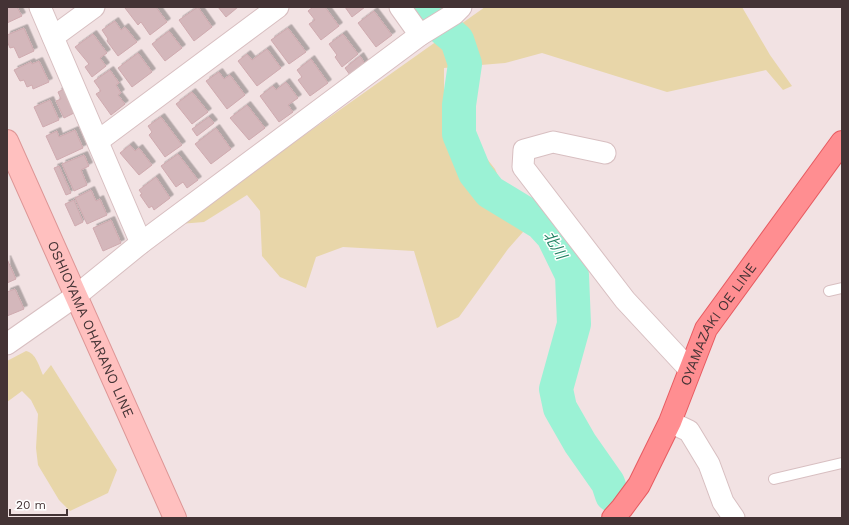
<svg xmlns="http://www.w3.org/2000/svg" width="849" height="525" viewBox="0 0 849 525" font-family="'Work Sans','Noto Sans JP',sans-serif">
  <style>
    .green { fill: #e8d6a9 }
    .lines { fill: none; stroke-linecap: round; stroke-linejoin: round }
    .river { stroke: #9bf2d5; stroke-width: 34 }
    .building { fill: #d4b7bb; stroke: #cfaaaf; filter: url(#shadow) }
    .service-casing { stroke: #d8bfc1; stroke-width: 12 }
    .minor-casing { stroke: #d8bfc1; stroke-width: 23 }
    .secondary-casing { stroke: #dd9696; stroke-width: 24 }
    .primary-casing { stroke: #e75b61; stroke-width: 24 }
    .service { stroke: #fff; stroke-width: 10 }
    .minor { stroke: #fff; stroke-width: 21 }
    .secondary { stroke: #ffc0bf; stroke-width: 22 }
    .primary { stroke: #ff8e91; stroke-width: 22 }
    .labels { text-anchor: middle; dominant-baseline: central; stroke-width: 3; stroke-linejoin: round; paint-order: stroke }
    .street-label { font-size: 14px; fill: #443335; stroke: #fff }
    .water-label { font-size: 15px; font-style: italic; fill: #228263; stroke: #fff }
  </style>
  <defs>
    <filter id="shadow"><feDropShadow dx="3.5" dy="-3.5" stdDeviation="0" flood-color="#0004"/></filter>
  </defs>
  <rect width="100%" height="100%" fill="#f2e2e3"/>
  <!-- green -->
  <g class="green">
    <polygon points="485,7 742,7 770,55 792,86 783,90 766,70 667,92 542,53 505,63 444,68 444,104 495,169 523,232 508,249 459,317 437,328 414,251 343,247 316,257 306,288 280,277 262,256 260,211 247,195 204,222 179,224"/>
    <path d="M26 351C36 353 39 366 43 375L51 365 117 470 108 493 70 511 59 500 38 465 36 448 38 414 31 400 22 391 7 402V361Z"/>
  </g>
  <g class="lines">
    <!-- river -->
    <polyline class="river" points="423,7 431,18 457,40 465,64 459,105 459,134 475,173 490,192 541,223 553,236 572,275 574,324 556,389 560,408 580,443 608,483 612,495"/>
  </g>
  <!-- building -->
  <g class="building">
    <polygon points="7,7 17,7 22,16 7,23"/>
    <polygon points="126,7 156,7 167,22 150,35 141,22 138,25 125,8"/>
    <polygon points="198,7 212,27 194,41 179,20"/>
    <polygon points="218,7 238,7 226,17"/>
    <polygon points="313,7 325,7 339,26 321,40 309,24 315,20 308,11"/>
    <polygon points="345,7 365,7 352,17"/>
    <polygon points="374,11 392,35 376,47 358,23"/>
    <polygon points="115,21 121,30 125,27 137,42 118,56 107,41 108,39 102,30"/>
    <polygon points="24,28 34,51 19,58 14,47 10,48 7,41 7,35"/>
    <polygon points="288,28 306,52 289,64 271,40"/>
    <polygon points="169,31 182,48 165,61 152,44"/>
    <polygon points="93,34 107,53 100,58 106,66 92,77 85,67 89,64 75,47"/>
    <polygon points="343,34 358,54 342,67 335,57 337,55 329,44"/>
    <polygon points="267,49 281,68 257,86 238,61 247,54 252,60"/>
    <polygon points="138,53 152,72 132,87 118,68"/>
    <polygon points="360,56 365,64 350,75 345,68"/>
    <polygon points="311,59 328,83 310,96 298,80 302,77 297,70"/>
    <polygon points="39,61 49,82 33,89 32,85 27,87 24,80 20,81 14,70 31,62 32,64"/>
    <polygon points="110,70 119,83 116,85 121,93 118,95 125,104 111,115 96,94 101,91 94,81"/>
    <polygon points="219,72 224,79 230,75 245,95 227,109 206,81"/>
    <polygon points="286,82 298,98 288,105 293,112 279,122 260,96 273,86 276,90"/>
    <polygon points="66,88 72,101 69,102 74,113 64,118 56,101 61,99 58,92"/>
    <polygon points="192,92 208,112 192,124 176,104"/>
    <polygon points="50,100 59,120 43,127 34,107"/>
    <polygon points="247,105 265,128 249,140 230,118"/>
    <polygon points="161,117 182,145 165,157 149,135 152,132 148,126"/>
    <polygon points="209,117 214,123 197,136 192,129"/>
    <polygon points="216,128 231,149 211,164 195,144"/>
    <polygon points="75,130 83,148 57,160 46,136 57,131 59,137"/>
    <polygon points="130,145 135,151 139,148 152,165 139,175 120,153"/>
    <polygon points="178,154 198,180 187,188 183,182 176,187 161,166"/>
    <polygon points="84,155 89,166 81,170 87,185 74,191 62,164"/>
    <polygon points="59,166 71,193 66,195 54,168"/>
    <polygon points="156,177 170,198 154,210 152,206 149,208 140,195 142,194 139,190"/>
    <polygon points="91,190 96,201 100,199 107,215 87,224 75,198"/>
    <polygon points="74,200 83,222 75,226 65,204"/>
    <polygon points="111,220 121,243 103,251 93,228"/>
    <polygon points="7,259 16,279 7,283"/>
    <polygon points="15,289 24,309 7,316 7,292"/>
  </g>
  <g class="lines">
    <defs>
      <g id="service">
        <polyline points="829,291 842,288"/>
        <polyline points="774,479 842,463"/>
      </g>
      <g id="minor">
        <polyline points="40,7 141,243"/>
        <polyline points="400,7 420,35"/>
        <polyline points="53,37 94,7"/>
        <polyline points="98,141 278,7"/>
        <polyline points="605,153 553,142 524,150 523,167 625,300 690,370"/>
        <polyline points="7,344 77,295 141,243 420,35 454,14 461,7"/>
        <polyline points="670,422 689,431 709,464 723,502 734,518"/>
      </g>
      <g id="secondary">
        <path id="s1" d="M7 141 175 518"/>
      </g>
      <g id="primary">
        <path id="s2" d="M613 518 622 508 639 485 670 422 706 329 842 142"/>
      </g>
    </defs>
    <!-- service casing -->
    <use href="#service" class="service-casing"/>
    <!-- minor casing -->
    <use href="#minor" class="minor-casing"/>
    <!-- secondary casing -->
    <use href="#secondary" class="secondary-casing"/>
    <!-- primary casing -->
    <use href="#primary" class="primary-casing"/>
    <!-- service -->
    <use href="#service" class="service"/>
    <!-- minor -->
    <use href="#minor" class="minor"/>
    <!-- secondary -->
    <use href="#secondary" class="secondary"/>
    <!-- primary -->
    <use href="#primary" class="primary"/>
  </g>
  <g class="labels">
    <!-- street labels -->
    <g class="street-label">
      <text stroke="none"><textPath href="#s2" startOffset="222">OYAMAZAKI OE LINE</textPath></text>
      <text stroke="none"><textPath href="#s1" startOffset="206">OSHIOYAMA OHARANO LINE</textPath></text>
    </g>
    <!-- water labels -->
    <g class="water-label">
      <text transform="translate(555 245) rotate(59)">北川</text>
    </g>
  </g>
  <!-- border -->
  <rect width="849" height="525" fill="none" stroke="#443335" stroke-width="16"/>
  <!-- scale -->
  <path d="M10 509v6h57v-6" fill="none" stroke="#443335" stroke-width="2"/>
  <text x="16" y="509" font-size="12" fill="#443335" stroke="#ffffff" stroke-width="3" paint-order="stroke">20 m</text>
</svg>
